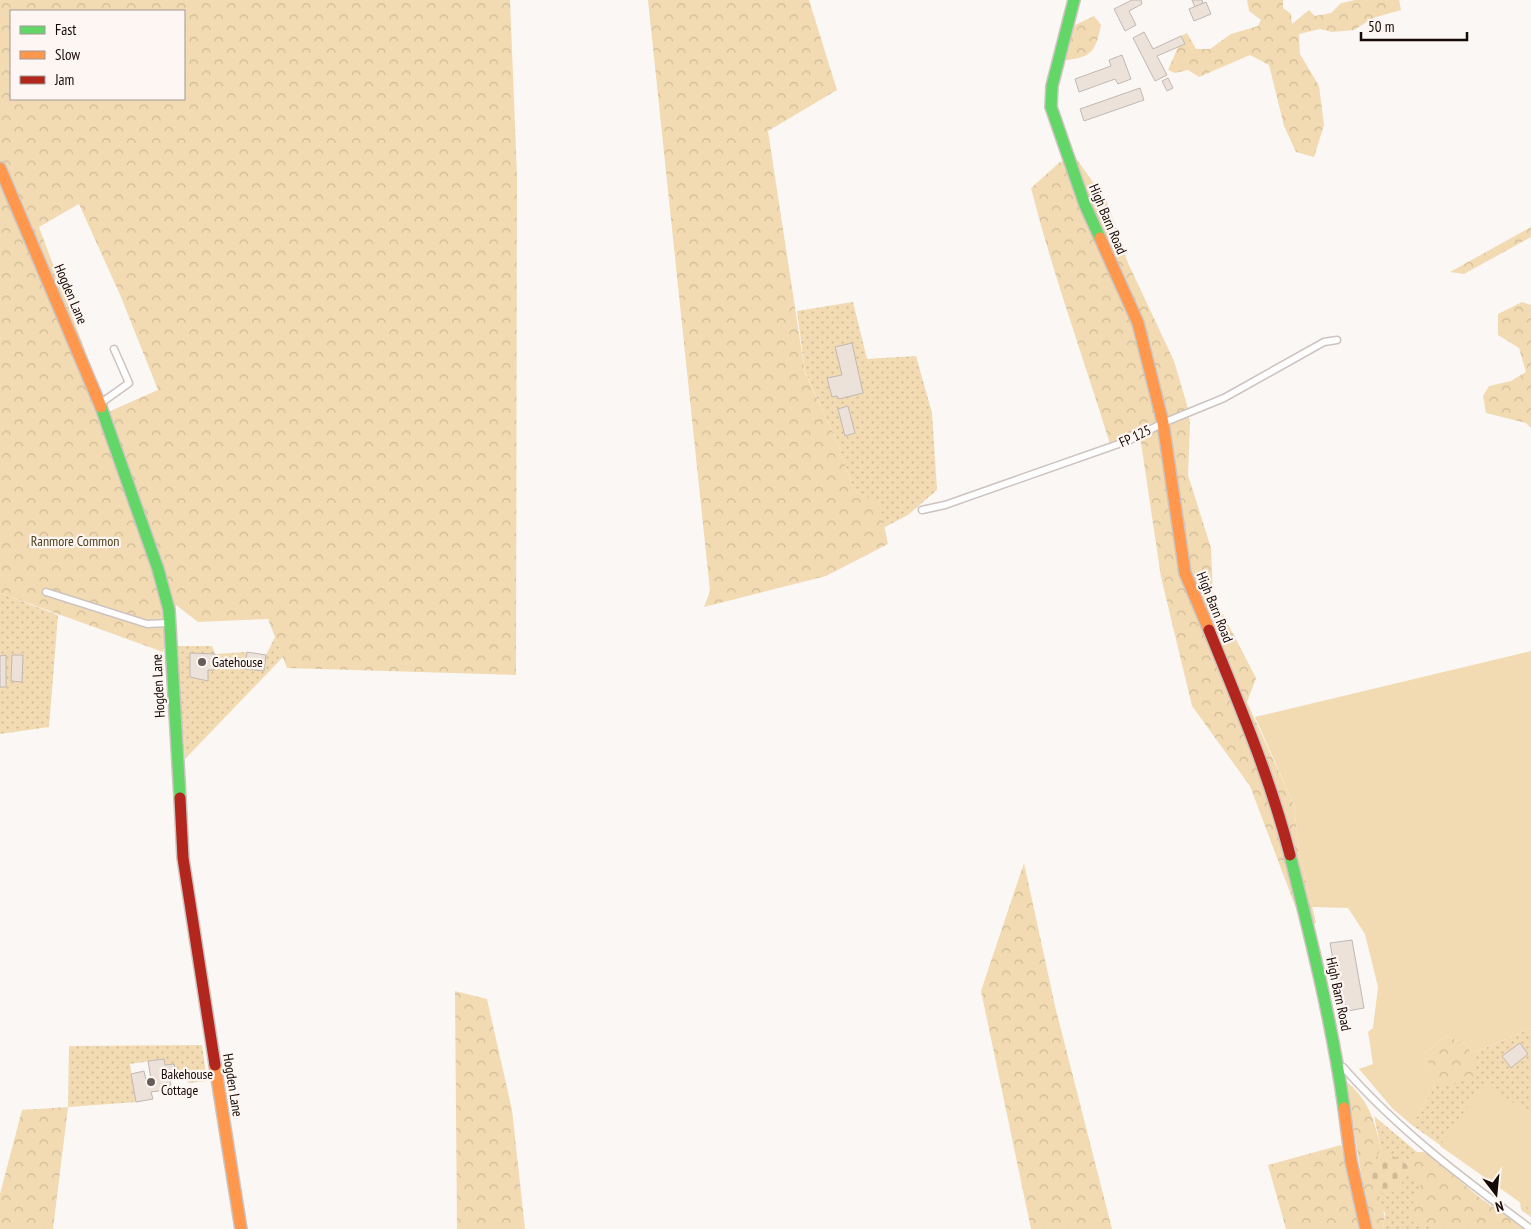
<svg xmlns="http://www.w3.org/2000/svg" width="1531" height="1229" viewBox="0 0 1531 1229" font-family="'PT Sans Narrow',sans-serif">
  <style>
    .green { fill: url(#green-dots) }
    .forest { fill: url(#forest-crowns); fill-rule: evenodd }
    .cemetery { fill: url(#cemetery-stones) }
    .pitch { fill: #f2dbb2 }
    .building { fill: #ece2da; stroke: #c0b8b2 }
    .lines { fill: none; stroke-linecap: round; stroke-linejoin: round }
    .lane-casing { stroke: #cdc4c0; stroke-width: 9 }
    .fast-casing { stroke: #cdc4c0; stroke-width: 14 }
    .slow-casing { stroke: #cdc4c0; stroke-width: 14 }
    .jam-casing { stroke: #cdc4c0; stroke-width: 14 }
    .lane { stroke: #fefefe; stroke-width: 6 }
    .fast { stroke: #63d668; stroke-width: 11 }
    .slow { stroke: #ff974d; stroke-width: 11 }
    .jam { stroke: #b3261e; stroke-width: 11 }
    .poi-dot { fill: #665d59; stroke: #fef6f2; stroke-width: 2 }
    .labels { text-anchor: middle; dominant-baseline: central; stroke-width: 4.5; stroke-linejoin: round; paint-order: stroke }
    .street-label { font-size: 14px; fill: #160a05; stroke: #fef6f2 }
    .park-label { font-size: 14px; fill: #4f3d1a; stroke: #fef6f2 }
    .poi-label { font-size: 14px; fill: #160a05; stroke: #fef6f2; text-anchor: start }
  </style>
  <defs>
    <pattern id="green-dots" width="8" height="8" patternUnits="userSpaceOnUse" patternTransform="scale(1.25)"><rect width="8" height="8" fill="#f2dbb2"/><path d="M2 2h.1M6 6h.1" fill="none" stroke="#cfbb98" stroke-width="1.8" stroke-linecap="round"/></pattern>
    <pattern id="forest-crowns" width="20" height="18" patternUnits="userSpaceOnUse" patternTransform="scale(1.25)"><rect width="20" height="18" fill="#f2dbb2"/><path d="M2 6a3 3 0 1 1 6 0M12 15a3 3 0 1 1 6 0" fill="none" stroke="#cfbb98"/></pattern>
    <pattern id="cemetery-stones" width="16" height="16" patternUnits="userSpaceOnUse" patternTransform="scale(1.25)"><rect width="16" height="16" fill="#f2dbb2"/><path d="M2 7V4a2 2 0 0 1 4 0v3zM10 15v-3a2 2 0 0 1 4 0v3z" fill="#cfbb98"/></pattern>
  </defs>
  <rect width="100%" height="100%" fill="#fbf7f5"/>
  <!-- green -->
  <g class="green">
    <polygon points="853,302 867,359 916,356 932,413 937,490 908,515 883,528 879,506 853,488 837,441 805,372 797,311"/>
    <polygon points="0,593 58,615 49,727 0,734"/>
    <polygon points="275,637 283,657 185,759 176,646 212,646 215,654 247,652 245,669 264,671 266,655"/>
    <polygon points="1531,1028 1531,1217 1521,1210 1520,1202 1412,1125 1435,1085 1425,1053 1471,1054"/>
    <polygon points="202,1045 207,1081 188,1083 186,1069 176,1073 174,1064 165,1065 164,1059 130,1064 136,1102 68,1107 69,1046"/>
    <polygon points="1374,1116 1417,1152 1427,1153 1480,1198 1525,1229 1383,1229 1385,1213 1366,1176 1381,1149"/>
  </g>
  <!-- forest -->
  <g class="forest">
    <path d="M0 0H510L517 176 516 675 287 668 268 619 198 622 176 605 163 652 0 593ZM11 11H184V99H11ZM79 204 121 297 158 390 108 412 39 227Z"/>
    <polygon points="648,0 809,0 837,90 768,131 805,373 837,441 853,488 880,506 888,544 826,576 704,607 710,591"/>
    <polygon points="1247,0 1283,0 1283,8 1291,14 1292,24 1309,10 1315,16 1331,13 1341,3 1355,0 1399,0 1401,10 1373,18 1354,30 1332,32 1320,29 1299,34 1300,54 1319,86 1324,125 1314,157 1296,152 1284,126 1269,65 1250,55 1199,77 1188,70 1175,73 1168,70 1178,47 1185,44 1181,36 1187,33 1196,49 1210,49 1231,34 1258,26 1261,20 1249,11"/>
    <path d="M1094 16 1101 25C1096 51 1091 58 1065 60L1075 25Z"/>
    <path d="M1076 158 1107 202 1128 263 1174 361 1187 405 1190 423 1188 475 1211 548 1213 595 1256 678 1247 702 1294 805 1299 850 1316 923 1303 927 1250 786 1192 706 1161 577 1141 443 1137 433 1110 444C1084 359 1053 275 1031 188L1060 162Z"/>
    <polygon points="1531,227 1531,237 1464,274 1450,272"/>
    <polygon points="1522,302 1531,305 1531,428 1526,423 1486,413 1483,396 1489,386 1511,381 1526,372 1519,348 1498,335 1498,314"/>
    <polygon points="1024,863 1055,1006 1112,1229 1031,1229 981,991"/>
    <polygon points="455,991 487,999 512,1110 525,1229 457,1229"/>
    <path d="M1447 1036 1468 1045 1478 1074C1463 1081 1451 1087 1435 1085L1425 1053Z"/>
    <path d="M1346 1081C1370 1102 1374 1119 1381 1149L1366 1176C1380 1195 1387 1206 1383 1229H1370Z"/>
    <polygon points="68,1107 53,1229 0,1229 0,1194 22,1110"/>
    <polygon points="1341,1145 1361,1229 1286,1229 1268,1165"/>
    <polygon points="1417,1152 1427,1153 1480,1198 1525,1229 1436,1229 1410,1221 1412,1205 1422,1182 1413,1176 1406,1164"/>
  </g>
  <!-- cemetery -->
  <polygon class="cemetery" points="1381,1149 1406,1164 1409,1168 1398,1191 1390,1193 1378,1193 1366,1176"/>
  <!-- pitch -->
  <g class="pitch">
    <polygon points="1531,651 1531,1028 1471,1054 1468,1045 1447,1036 1425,1053 1435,1085 1412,1125 1393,1109 1359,1069 1373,1064 1368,1032 1373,1028 1378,987 1365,934 1348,908 1312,907 1299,850 1294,805 1255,717"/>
    <polygon points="1484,1083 1531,1115 1531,1210 1440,1146"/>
  </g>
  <!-- building -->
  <g class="building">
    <polygon points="1132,0 1141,0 1142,4 1129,11 1136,25 1125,31 1114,9"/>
    <polygon points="1192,0 1202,0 1203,3 1195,7"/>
    <polygon points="1206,2 1211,14 1194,21 1189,9"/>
    <polygon points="1144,32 1153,49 1181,36 1185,44 1157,56 1167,75 1155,81 1133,38"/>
    <polygon points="1122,55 1131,79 1118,84 1115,79 1079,92 1075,79 1111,66 1109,60"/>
    <polygon points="1168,78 1173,88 1167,91 1162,81"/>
    <polygon points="1140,88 1144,100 1084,121 1080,109"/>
    <polygon points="852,343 863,393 839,399 837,396 832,397 827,378 842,375 835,347"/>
    <polygon points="848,406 855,433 845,436 838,409"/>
    <polygon points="247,652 266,655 264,671 245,669"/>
    <polygon points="190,653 215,654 214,670 208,670 208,681 190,677"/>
    <polygon points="6,655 6,687 0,687 0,656"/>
    <polygon points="12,655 23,655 22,682 11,681"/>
    <polygon points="1352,940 1364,1008 1342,1012 1330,943"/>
    <polygon points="1520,1043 1528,1054 1511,1068 1502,1056"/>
    <polygon points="164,1059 165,1065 174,1064 176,1073 169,1074 171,1085 164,1086 165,1090 151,1092 153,1099 136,1102 131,1074 144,1071 146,1080 151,1079 148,1061"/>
  </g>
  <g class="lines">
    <defs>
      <g id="lane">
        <polyline points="101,403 129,383 114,349"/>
        <polyline points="922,510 945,505 1130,440 1163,423 1224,398 1324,342 1337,340"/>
        <polyline points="46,592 147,624 168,623"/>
        <path d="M1343 1067C1398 1130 1464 1179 1531 1229"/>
      </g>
      <g id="fast">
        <polyline points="1074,0 1052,86 1051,107 1085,205 1100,238"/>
        <polyline points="101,407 158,569 169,610 180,798"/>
        <path d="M1290 855C1311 939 1332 1022 1344 1108"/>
      </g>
      <g id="slow">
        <polyline points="0,168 101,407"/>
        <polyline points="1100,238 1138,323 1163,423 1185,573 1209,630"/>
        <polyline points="215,1065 241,1229"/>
        <polyline points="1344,1108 1351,1161 1366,1229"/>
      </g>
      <g id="jam">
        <path d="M1209 630C1239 704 1270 777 1290 855"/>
        <polyline points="180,798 183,858 215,1065"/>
      </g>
    </defs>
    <!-- lane casing -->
    <use href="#lane" class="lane-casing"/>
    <!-- fast casing -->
    <use href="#fast" class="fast-casing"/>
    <!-- slow casing -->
    <use href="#slow" class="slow-casing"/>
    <!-- jam casing -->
    <use href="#jam" class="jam-casing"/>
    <!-- lane -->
    <use href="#lane" class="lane"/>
    <!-- fast -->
    <use href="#fast" class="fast"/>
    <!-- slow -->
    <use href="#slow" class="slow"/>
    <!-- jam -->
    <use href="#jam" class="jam"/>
  </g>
  <!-- markers -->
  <g class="poi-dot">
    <circle cx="202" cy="662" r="5"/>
    <circle cx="151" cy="1082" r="5"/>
  </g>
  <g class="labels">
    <!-- street labels -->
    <g class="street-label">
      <text transform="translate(1108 219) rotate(67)">High Barn Road</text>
      <text transform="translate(71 294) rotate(67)">Hogden Lane</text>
      <text transform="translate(1135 436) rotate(-25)">FP 125</text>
      <text transform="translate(1215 607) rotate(68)">High Barn Road</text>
      <text transform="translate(158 686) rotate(-93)">Hogden Lane</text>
      <text transform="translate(1339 994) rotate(78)">High Barn Road</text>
      <text transform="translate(233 1085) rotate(81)">Hogden Lane</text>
    </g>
    <!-- park labels -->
    <g class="park-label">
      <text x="75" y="541">Ranmore Common</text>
    </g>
    <!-- poi labels -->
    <g class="poi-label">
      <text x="212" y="662">Gatehouse</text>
      <text x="161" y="1074">Bakehouse<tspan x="161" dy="16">Cottage</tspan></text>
    </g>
  </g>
  <!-- legend -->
  <rect x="10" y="10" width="175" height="90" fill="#fef6f2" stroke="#a19893"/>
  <rect x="20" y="26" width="25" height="8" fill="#63d668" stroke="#a19893"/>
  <text x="55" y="35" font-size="15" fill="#160a05">Fast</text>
  <rect x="20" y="51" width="25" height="8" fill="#ff974d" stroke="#a19893"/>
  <text x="55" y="60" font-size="15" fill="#160a05">Slow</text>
  <rect x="20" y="76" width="25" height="8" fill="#b3261e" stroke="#a19893"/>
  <text x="55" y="85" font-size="15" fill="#160a05">Jam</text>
  <!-- north arrow -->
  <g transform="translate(1496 1194) rotate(164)" stroke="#fef6f2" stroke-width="4" paint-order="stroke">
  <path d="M0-4L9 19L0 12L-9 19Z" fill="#160a05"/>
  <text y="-8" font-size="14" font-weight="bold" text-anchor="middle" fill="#160a05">N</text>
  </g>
  <!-- scale -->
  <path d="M1361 32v8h106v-8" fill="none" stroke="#160a05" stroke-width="2.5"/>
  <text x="1368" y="32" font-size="15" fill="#160a05" stroke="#fef6f2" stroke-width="4" paint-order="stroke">50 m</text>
</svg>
